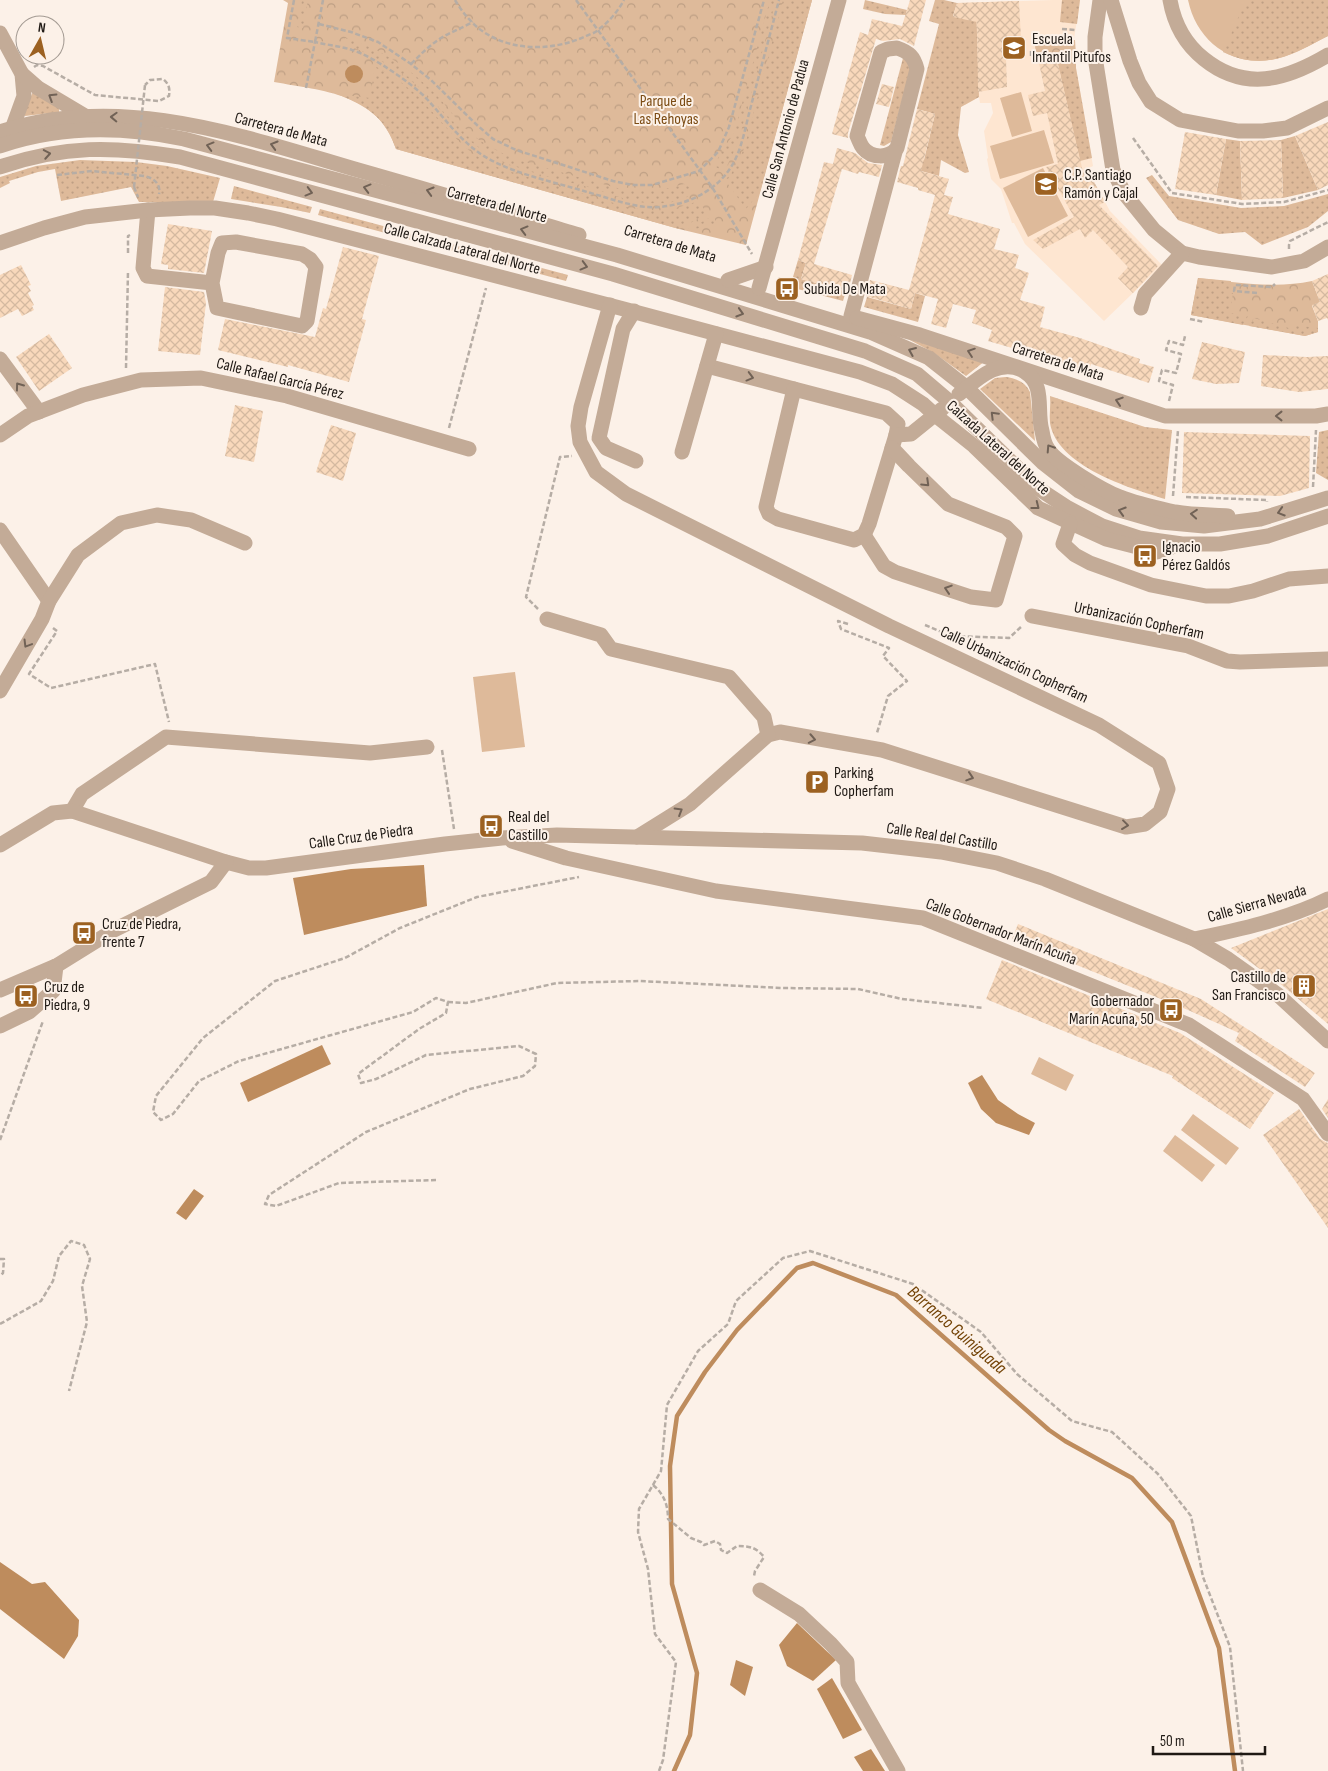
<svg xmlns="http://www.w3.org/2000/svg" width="1328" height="1771" viewBox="0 0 1328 1771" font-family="'Sofia Sans Condensed',sans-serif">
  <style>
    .built { fill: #fee6d1 }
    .grass { fill: #deba9a }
    .park { fill: url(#park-crowns) }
    .garden { fill: url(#garden-dots) }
    .water { fill: #be8c5d }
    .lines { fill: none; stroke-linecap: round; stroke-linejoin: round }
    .stream { stroke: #be8c5d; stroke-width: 4.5 }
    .building { fill: url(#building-cross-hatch) }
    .path { stroke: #b6ada5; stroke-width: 2.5; stroke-dasharray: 5 2.5; stroke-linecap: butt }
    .minor { stroke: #c3ab97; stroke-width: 15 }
    .path-bridge { stroke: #b6ada5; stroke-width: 2.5; stroke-dasharray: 5 2.5; stroke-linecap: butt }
    .oneway { stroke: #716256 }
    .labels { text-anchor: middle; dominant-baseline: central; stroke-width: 4; stroke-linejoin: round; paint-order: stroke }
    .poi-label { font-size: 16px; fill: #1f1914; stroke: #fcf1e8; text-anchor: start }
    .park-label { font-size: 16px; fill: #7b4b13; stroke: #fcf1e8 }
    .street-label { font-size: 16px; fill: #1f1914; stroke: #fcf1e8 }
    .water-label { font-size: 18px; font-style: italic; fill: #724205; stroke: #fcf1e8 }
  </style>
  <defs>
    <pattern id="park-crowns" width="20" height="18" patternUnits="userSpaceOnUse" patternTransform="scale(1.25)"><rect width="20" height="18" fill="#deba9a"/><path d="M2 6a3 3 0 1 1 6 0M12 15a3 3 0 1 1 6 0" fill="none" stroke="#be9f84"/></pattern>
    <pattern id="garden-dots" width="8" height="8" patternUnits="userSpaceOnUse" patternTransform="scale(1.25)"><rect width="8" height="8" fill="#deba9a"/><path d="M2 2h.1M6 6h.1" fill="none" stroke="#be9f84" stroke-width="1.8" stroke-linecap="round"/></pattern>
    <pattern id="building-cross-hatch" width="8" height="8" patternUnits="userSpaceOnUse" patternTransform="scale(1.25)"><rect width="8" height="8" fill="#f8d8bb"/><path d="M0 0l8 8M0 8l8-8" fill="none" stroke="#d4b9a0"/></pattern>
  </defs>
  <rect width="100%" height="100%" fill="#fcf1e8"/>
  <!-- built -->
  <polygon class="built" points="1053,0 1080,0 1074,39 1076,68 1093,166 1087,169 1110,211 1162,265 1104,321 1025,244 1014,223 1012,223 1001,189 991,179 987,159 988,158 984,131 993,113 991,103 980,103 979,97 965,105 953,17 957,3"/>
  <!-- grass -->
  <g class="grass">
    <path d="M1188 0H1328V36C1312 44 1296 54 1279 58 1235 70 1197 43 1188 0Z"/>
    <polygon points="1021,92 1032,131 1012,137 1000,98"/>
    <polygon points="1044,130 1054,163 1000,179 990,146"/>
    <polygon points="1043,168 1068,216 1028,237 1003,188"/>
    <polygon points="515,672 525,747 482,752 473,677"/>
    <polygon points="1039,1057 1074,1075 1066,1091 1031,1074"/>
    <polygon points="1193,1114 1239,1148 1226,1165 1181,1130"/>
    <polygon points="1175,1135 1215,1165 1202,1182 1163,1151"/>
  </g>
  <!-- park -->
  <g class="park">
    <path d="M283 0H812L746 245 679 229 396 149C378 93 323 91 274 82L288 3Z"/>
    <polygon points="1038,38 1075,40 1076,55 1039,63 1035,47"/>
    <path d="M1198 278C1234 282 1275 289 1312 281L1320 302 1312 306 1318 321V332L1305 336 1191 315Z"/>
  </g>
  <!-- garden -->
  <g class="garden">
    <polygon points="302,0 308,0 303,28 297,27"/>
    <path d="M770 0H776L738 143 727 166 721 170 716 167C715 158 729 142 734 133Z"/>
    <polygon points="783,0 812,0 760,192 746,209 725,180 731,174 744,149"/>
    <polygon points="865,0 907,10 906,15 885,14 863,9"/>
    <polygon points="935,0 944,0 957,3 953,16 959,18 976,3 979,97 961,107 958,135 969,172 965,173 941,160 939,176 903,166 924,160 935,114 917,109 939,24 929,21"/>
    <polygon points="1062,0 1080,0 1077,24 1060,22"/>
    <path d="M1246 0H1328V36C1290 55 1266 72 1223 52Z"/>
    <path d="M345 38C376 47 404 64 427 86 441 98 451 113 463 126 478 142 498 152 518 160L624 190 657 191 684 184 691 188V194C679 205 654 204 639 202 623 199 607 193 592 188 564 181 535 174 508 164 496 159 485 152 475 145 458 132 447 116 433 101 409 75 377 56 344 44Z"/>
    <polygon points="1076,55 1076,68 1092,158 1080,161 1057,60"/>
    <polygon points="903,58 911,66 891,142 884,146 880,145"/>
    <path d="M375 66 397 79 418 96 463 146 480 158 501 169 630 208 658 211 670 210 699 201 707 214 679 229 396 149C385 116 366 106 337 94L370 98Z"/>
    <polygon points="33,92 59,108 59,112 25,116 23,113"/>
    <polygon points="1295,136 1318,190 1283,198 1281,140"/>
    <polygon points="1226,139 1240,141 1242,200 1216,195"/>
    <polygon points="80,160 136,162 167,166 220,178 213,202 139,202 131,187 61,201 55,169 38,172 9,181 10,183 0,188 0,177 36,166"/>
    <polygon points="1152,175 1169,196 1241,208 1284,206 1328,194 1328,211 1308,227 1262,245 1245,232 1219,234 1178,220 1146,178"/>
    <polygon points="234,186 312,207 310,213 281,207 231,199"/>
    <polygon points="320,209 439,241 438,247 318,215"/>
    <polygon points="713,216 717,223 688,231 688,229"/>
    <polygon points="444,242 568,275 566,281 442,248"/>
    <polygon points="798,260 806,263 801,279 846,291 843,301 790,287"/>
    <polygon points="1198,278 1231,281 1230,293 1233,293 1230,313 1248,316 1243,325 1191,315"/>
    <polygon points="915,293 925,296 918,322 864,307 867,297 911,309"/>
    <polygon points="1254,318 1292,329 1293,325 1318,328 1318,332 1305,336 1249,326"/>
    <polygon points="908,339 985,361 966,376 934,353"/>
    <path d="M1006 377C1018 379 1025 382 1030 392L1035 441 980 389 995 378Z"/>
    <path d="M1050 396 1145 427 1172 430 1165 499C1129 488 1057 466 1050 423 1049 414 1051 405 1050 396Z"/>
    <polygon points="1328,430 1328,480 1316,473 1319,432"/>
  </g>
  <!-- water -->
  <g class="water">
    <circle cx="354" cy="74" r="9"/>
    <polygon points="424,865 427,906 304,935 293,878 351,869"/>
    <polygon points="322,1045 331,1064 248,1102 240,1083"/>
    <polygon points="982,1075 998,1100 1018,1114 1035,1123 1029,1135 996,1123 981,1109 968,1083"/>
    <polygon points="194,1189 204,1196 186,1220 176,1213"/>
    <polygon points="0,1562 32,1584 45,1582 79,1620 78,1636 64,1659 0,1609"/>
    <polygon points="797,1623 836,1660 813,1681 787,1666 779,1645"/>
    <polygon points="736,1660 753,1667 745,1696 730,1685"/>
    <polygon points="832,1678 862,1730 843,1739 817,1689"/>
    <polygon points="871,1749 885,1771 863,1771 854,1757"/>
  </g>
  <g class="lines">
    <!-- stream -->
    <polyline class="stream" points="674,1771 690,1735 697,1673 672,1584 670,1466 677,1416 705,1372 737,1330 797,1268 813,1263 896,1295 1049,1430 1065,1441 1132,1478 1172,1522 1219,1648 1235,1771"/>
  </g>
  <!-- building -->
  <g class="building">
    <polygon points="910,0 926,0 914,46 900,39 883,41 876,39 848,133 848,138 832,134 860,32 868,35 872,19 902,26"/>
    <polygon points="1019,1 1022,58 1006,59 1007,87 978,92 977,22 953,17 957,3"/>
    <polygon points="1057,60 1083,172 1087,169 1105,202 1099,205 1158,266 1133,293 1118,278 1128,267 1093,230 1085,238 1080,229 1043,249 1033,240 1074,217 1046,167 1058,164 1047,113 1033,116 1028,95 1045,91 1039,63"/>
    <polygon points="882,84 894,87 889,107 876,104"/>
    <polygon points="917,109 935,114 921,171 949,179 944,195 953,197 948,214 1000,229 994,249 1019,255 1015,268 1029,273 1020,300 1045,307 1040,327 1080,338 1140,359 1139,363 1154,367 1149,383 1091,364 1088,373 1060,362 988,341 992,330 972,323 976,310 953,304 946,328 931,324 938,299 915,293 911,309 866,296 870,280 909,290 929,218 935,195 918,190 918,188 897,182 901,166 903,166"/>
    <polygon points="1328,122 1328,185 1318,190 1295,136"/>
    <polygon points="1185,132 1226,139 1216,195 1175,189"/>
    <polygon points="1281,140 1283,198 1242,200 1240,141"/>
    <polygon points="837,148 855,153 868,163 882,165 879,177 859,172 858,174 842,169 814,264 852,275 848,292 801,279 806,263 798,260 824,162 833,164"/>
    <polygon points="168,224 212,231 204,273 168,269 168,265 161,264"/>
    <polygon points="343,247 379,256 362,319 366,320 349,382 288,365 288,367 218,350 225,319 315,337 323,308 326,309"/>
    <polygon points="21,265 31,285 28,286 31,291 28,293 34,305 32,306 34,310 22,316 18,309 0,318 0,275"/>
    <polygon points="1328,274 1328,320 1327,318 1318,321 1312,305 1320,302 1312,281"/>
    <polygon points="165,287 204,292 206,303 200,355 158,351"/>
    <polygon points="49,334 72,368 39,391 16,357"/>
    <polygon points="1202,342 1245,352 1239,383 1216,384 1192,379"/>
    <polygon points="1263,355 1307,357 1328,356 1328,389 1299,392 1261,386"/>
    <polygon points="235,405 263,411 254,462 225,456"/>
    <polygon points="331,425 356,433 343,481 316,472"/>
    <polygon points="1184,432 1310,436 1309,488 1280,496 1182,493"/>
    <polygon points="1328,909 1328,1024 1283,986 1231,948"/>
    <polygon points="1018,924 1201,999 1315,1073 1305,1087 1235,1041 1239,1033 1188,1010 1012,939"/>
    <polygon points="1002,960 1180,1033 1274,1093 1250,1129 1172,1078 1173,1076 986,999"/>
    <polygon points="1328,1099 1328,1118 1322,1109"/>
    <polygon points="1299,1109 1320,1139 1328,1143 1328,1228 1263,1135"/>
  </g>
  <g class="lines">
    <!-- path -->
    <g class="path">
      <polyline points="294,0 287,38 315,42 323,0"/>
      <path d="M455 0C461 10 468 19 477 27 507 52 552 52 586 36 590 34 596 33 599 29 609 22 618 11 624 0"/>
      <polyline points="576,0 712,187 752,254"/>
      <polyline points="319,24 351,32 378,42 411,64 431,80 477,125 493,139 516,150 613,181 633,185 652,185 699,171 718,152 729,127 764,0"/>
      <polyline points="1062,29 1076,30"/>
      <polyline points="1031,51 1031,56"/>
      <path d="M411 64C421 54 430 45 441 38 451 32 462 28 473 22"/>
      <path d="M34 67 37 65 43 66 95 95 159 101 169 96C170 88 169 84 163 79L150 80 145 85"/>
      <path d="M306 88 315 42C327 45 340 46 352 50 371 55 411 83 425 97 442 115 455 134 474 149 502 172 552 181 587 192 606 197 626 205 646 207 676 209 711 196 729 170 742 152 745 127 751 106 760 71 770 35 779 0"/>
      <polyline points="1133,138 1172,193 1242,204 1284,202 1328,190"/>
      <path d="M57 175 92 171 144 176C154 178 161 184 159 194"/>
      <polyline points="134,187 138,197"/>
      <polyline points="1289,249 1289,245 1290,241 1328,222"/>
      <polyline points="128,253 128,236 130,235"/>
      <polyline points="1257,293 1234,291 1235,285 1272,287 1275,284"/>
      <polyline points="1190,319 1204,322"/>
      <polyline points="126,368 128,271"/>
      <polyline points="1169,401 1173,385 1159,381 1162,370 1176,373 1181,354 1166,350 1169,341 1183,345 1185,336"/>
      <polyline points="449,428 486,288"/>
      <polyline points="1313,487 1316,430"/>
      <polyline points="1173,496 1178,430"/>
      <polyline points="1186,497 1267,500 1267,502"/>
      <polyline points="538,609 526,597 560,457 572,456"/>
      <polyline points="848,624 838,621 841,629 889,648 883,656 907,681 888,696 877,733"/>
      <polyline points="925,625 951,636 1009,638 1022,626"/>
      <polyline points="53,628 57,631 29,674 51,688 155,664 169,722"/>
      <polyline points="442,750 454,829"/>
      <polyline points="448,1002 466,1003 557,983 640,981 783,988 858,989 902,999 984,1008"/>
      <polyline points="0,1140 43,1021"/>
      <polyline points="436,1180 339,1183 276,1206 265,1204 269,1195 366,1132 470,1089 523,1076 535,1066 536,1054 519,1046 426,1055 376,1079 361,1083 358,1074 419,1029 446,1013 448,1002 436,998 413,1012 239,1061 199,1081 173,1114 161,1120 153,1112 156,1096 203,1038 275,981 345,958 400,928 477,897 579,877"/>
      <polyline points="0,1259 4,1259 3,1273 0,1276"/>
      <polyline points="0,1324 41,1301 53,1281 59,1256 71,1241 84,1245 90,1259 82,1286 87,1322 69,1391"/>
      <path d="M653 1485C664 1494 668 1505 668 1519L691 1538 701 1542 704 1545 715 1541 720 1544 721 1550 727 1553 737 1546C749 1546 756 1547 764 1557L755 1571 754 1576"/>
      <polyline points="659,1771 663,1760 676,1662 655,1634 648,1569 638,1532 639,1509 661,1471 667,1405 698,1351 728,1324 736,1301 783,1258 810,1251 913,1284 981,1332 1017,1374 1072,1421 1112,1432 1158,1474 1191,1516 1203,1577 1230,1647 1243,1771"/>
    </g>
    <!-- minor -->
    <g class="minor">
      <polyline points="1100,0 1095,37 1095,57 1113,170 1124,193 1154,230 1182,253 1199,257 1272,267 1304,261 1328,247"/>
      <polyline points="1111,0 1130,61 1139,83 1151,102 1180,120 1238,131 1263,131 1287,128 1328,108"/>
      <path d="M1170 0C1174 23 1185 44 1204 59 1245 92 1286 80 1328 55"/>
      <polyline points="0,33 22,74 24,96 12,129"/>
      <path d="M897 48C909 52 914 57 917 69L897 148C889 159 871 158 863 148 860 144 859 140 857 136L881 52 888 49Z"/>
      <polyline points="22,74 38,88 85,116"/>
      <path d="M0 132C121 92 242 136 358 170 432 191 505 213 579 235"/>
      <path d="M0 146C61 125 122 126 184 139L617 255 870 332 929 358 967 388 1042 462 1079 491 1116 509 1161 522 1204 526 1260 519 1328 498"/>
      <path d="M0 167C64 145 114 146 180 157L613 274 865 351 917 374 950 402 1039 489 1068 508 1102 526 1139 538 1182 544H1220L1268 536 1328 516"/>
      <polyline points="148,210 143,268 147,276 212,283 218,253 222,243 236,242 302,254 310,259 316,267 307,321 302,326 217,308 212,283"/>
      <polyline points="0,243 44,228 85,217 148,210 190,208 215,208 248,213 277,219 620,308 860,372 892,384 923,404 935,415 974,446 1038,508 1106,539 1157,552 1178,545"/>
      <polyline points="728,280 766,267"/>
      <polyline points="759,288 839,0"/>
      <polyline points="610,305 581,407 578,426 580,442 596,472 626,494 889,626 1099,725 1159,763 1168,789 1160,812 1145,824 1126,827 882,750 780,732 768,735 690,804 637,837"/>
      <polyline points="1141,308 1145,294 1182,253"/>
      <polyline points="634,311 623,329 599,438 606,448 636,461"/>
      <polyline points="851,316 895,152"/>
      <polyline points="857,318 920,335 1165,416 1316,416 1328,414"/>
      <polyline points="0,359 39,412"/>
      <polyline points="707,366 794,389"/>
      <polygon points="794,389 886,413 898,424 896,435 869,524 864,535 854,540 778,519 769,514 766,507"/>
      <path d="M959 394C977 379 1001 356 1025 372 1046 385 1036 411 1042 431 1043 437 1045 445 1048 449 1056 463 1104 491 1120 497 1137 504 1157 508 1175 512 1192 515 1211 515 1228 516"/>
      <polyline points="0,435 28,416 83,395 141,380 201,378 287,396 469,449"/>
      <polyline points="896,435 911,434 942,409"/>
      <polyline points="682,452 716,334"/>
      <polyline points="1070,524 1063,544 1075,555 1090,563 1151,585 1206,596 1229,596 1253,591 1289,579 1328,576"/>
      <polyline points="0,530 49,601"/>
      <polyline points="864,535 884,566 895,572 971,597 996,600 1015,536 1006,527 948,504 909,466 892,448"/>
      <polyline points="1032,616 1188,646 1227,661 1240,662 1328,659"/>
      <polyline points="547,619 601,635 611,649 729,677 764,717 768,735"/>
      <polyline points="0,691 42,619 49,601 78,555 121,523 157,515 191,520 245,543"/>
      <polyline points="72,811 82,794 166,737 370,753 427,747"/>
      <polyline points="512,841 566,858 716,891 923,918 1189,1025 1303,1099 1328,1134"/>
      <polyline points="0,845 53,813 72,811 226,862 249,868 266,868 445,844 502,838 557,835 862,843 941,852 997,863 1045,879 1194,939 1228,959 1277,994 1328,1041"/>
      <path d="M1194 939C1238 930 1288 919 1328 899"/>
      <polyline points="0,990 56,966 114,930 211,882 226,862"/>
      <polyline points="0,1026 29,1012 53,991 56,966"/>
      <polyline points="760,1590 799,1614 831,1644 847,1662 848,1683 898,1771"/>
    </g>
    <!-- path-bridge -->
    <polyline class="path-bridge" points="134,187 145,85"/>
  </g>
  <!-- one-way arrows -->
  <defs><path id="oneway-chevron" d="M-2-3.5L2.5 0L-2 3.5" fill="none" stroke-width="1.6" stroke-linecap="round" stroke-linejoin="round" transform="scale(1.25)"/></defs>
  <g class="oneway">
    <use href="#oneway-chevron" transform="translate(52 97) rotate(-148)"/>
    <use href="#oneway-chevron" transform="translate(114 117) rotate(-178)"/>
    <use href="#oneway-chevron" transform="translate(274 145) rotate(-164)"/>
    <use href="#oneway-chevron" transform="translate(210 146) rotate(-165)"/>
    <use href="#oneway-chevron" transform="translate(47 154) rotate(-10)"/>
    <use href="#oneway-chevron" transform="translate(367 188) rotate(-165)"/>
    <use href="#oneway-chevron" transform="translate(430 191) rotate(-164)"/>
    <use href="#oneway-chevron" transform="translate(309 192) rotate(15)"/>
    <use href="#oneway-chevron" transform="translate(524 230) rotate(-165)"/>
    <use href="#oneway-chevron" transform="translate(584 266) rotate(15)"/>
    <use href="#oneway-chevron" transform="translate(740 313) rotate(17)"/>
    <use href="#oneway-chevron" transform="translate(912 351) rotate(-157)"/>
    <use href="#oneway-chevron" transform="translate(971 352) rotate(-161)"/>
    <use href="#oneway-chevron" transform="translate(750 377) rotate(15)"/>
    <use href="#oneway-chevron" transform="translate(19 386) rotate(-126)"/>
    <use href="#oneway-chevron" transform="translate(1119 401) rotate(-162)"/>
    <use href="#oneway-chevron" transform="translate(994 415) rotate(-135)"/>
    <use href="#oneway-chevron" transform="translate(1279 416) rotate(-180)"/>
    <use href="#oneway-chevron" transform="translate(1050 448) rotate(-123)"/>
    <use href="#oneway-chevron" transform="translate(926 483) rotate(44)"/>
    <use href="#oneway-chevron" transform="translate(1036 506) rotate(38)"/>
    <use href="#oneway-chevron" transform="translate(1122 511) rotate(-163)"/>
    <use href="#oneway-chevron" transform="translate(1281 512) rotate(163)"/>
    <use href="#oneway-chevron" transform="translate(1194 514) rotate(-175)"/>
    <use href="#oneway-chevron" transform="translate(948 589) rotate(-162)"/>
    <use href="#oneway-chevron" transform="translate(27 644) rotate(121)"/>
    <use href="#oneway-chevron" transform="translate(812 739) rotate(11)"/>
    <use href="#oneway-chevron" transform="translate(970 777) rotate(18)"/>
    <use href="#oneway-chevron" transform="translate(679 811) rotate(-31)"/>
    <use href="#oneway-chevron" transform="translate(1125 825) rotate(7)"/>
  </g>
  <!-- icons -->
  <defs>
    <symbol id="school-square" viewBox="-11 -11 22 22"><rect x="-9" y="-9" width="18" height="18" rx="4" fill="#9c6121" stroke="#fcf1e8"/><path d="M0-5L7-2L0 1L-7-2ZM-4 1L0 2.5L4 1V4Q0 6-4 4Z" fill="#fff"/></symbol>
    <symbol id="bus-square" viewBox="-11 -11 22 22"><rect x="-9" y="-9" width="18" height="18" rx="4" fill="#9c6121" stroke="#fcf1e8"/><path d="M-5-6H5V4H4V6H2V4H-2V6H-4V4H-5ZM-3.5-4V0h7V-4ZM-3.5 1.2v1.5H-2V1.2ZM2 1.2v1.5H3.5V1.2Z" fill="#fff"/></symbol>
    <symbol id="parking-square" viewBox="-11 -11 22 22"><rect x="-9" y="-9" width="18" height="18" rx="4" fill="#9c6121" stroke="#fcf1e8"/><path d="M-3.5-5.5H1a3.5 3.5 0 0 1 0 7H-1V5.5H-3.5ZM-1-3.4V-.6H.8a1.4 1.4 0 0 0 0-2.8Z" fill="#fff"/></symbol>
    <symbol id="building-square" viewBox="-11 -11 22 22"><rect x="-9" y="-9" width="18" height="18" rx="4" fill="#9c6121" stroke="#fcf1e8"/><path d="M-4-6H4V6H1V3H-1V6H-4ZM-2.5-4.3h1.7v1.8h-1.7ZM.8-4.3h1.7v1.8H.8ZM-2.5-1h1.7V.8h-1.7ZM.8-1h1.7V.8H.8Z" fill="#fff"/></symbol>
  </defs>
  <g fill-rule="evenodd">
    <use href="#school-square" x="1000" y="34" width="28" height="28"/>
    <use href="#school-square" x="1032" y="170" width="28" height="28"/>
    <use href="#bus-square" x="773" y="275" width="28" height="28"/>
    <use href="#bus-square" x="1131" y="542" width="28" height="28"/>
    <use href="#parking-square" x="803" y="768" width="28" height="28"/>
    <use href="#bus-square" x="477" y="812" width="28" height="28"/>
    <use href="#bus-square" x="70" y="919" width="28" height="28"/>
    <use href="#building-square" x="1290" y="972" width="28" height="28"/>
    <use href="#bus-square" x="12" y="982" width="28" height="28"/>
    <use href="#bus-square" x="1157" y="996" width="28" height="28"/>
  </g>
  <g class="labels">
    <!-- poi labels -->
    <g class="poi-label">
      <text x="1032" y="39">Escuela<tspan x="1032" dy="18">Infantil Pitufos</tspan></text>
      <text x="1064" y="175">C.P. Santiago<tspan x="1064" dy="18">Ramón y Cajal</tspan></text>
      <text x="804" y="289">Subida De Mata</text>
      <text x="1162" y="547">Ignacio<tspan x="1162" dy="18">Pérez Galdós</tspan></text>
      <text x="834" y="773">Parking<tspan x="834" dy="18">Copherfam</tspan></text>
      <text x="508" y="817">Real del<tspan x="508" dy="18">Castillo</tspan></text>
      <text x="102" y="924">Cruz de Piedra,<tspan x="102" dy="18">frente 7</tspan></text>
      <text x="1286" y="977" text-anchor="end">Castillo de<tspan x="1286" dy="18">San Francisco</tspan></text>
      <text x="44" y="987">Cruz de<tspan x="44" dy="18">Piedra, 9</tspan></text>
      <text x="1154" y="1001" text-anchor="end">Gobernador<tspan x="1154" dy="18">Marín Acuña, 50</tspan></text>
    </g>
    <!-- park labels -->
    <g class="park-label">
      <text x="666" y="101">Parque de<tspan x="666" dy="18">Las Rehoyas</tspan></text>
    </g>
    <!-- street labels -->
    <g class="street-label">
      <text transform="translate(786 129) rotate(-75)">Calle San Antonio de Padua</text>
      <text transform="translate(281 130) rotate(15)">Carretera de Mata</text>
      <text transform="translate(497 205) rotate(15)">Carretera del Norte</text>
      <text transform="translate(670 244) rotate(17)">Carretera de Mata</text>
      <text transform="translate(462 249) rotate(15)">Calle Calzada Lateral del Norte</text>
      <text transform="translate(1058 362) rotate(18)">Carretera de Mata</text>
      <text transform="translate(280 379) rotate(14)">Calle Rafael García Pérez</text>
      <text transform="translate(998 448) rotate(42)">Calzada Lateral del Norte</text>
      <text transform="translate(1139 621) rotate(12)">Urbanización Copherfam</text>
      <text transform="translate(1014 665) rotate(25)">Calle Urbanización Copherfam</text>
      <text transform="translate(361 837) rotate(-8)">Calle Cruz de Piedra</text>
      <text transform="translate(942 837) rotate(9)">Calle Real del Castillo</text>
      <text transform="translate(1257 904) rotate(-16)">Calle Sierra Nevada</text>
      <text transform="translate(1001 932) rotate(21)">Calle Gobernador Marín Acuña</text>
    </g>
    <!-- water labels -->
    <g class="water-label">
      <text transform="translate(957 1330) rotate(41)">Barranco Guiniguada</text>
    </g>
  </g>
  <!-- north arrow -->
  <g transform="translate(40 40) rotate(8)"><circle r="24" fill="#fcf1e8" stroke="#a49b93"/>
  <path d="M0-4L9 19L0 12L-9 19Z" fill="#9c6121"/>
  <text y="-8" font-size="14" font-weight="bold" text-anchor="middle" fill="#1f1914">N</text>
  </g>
  <!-- scale -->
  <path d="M1153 1746v8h112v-8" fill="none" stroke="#1f1914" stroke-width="2.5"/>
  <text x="1160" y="1746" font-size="15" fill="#1f1914" stroke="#fcf1e8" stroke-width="4" paint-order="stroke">50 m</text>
</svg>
